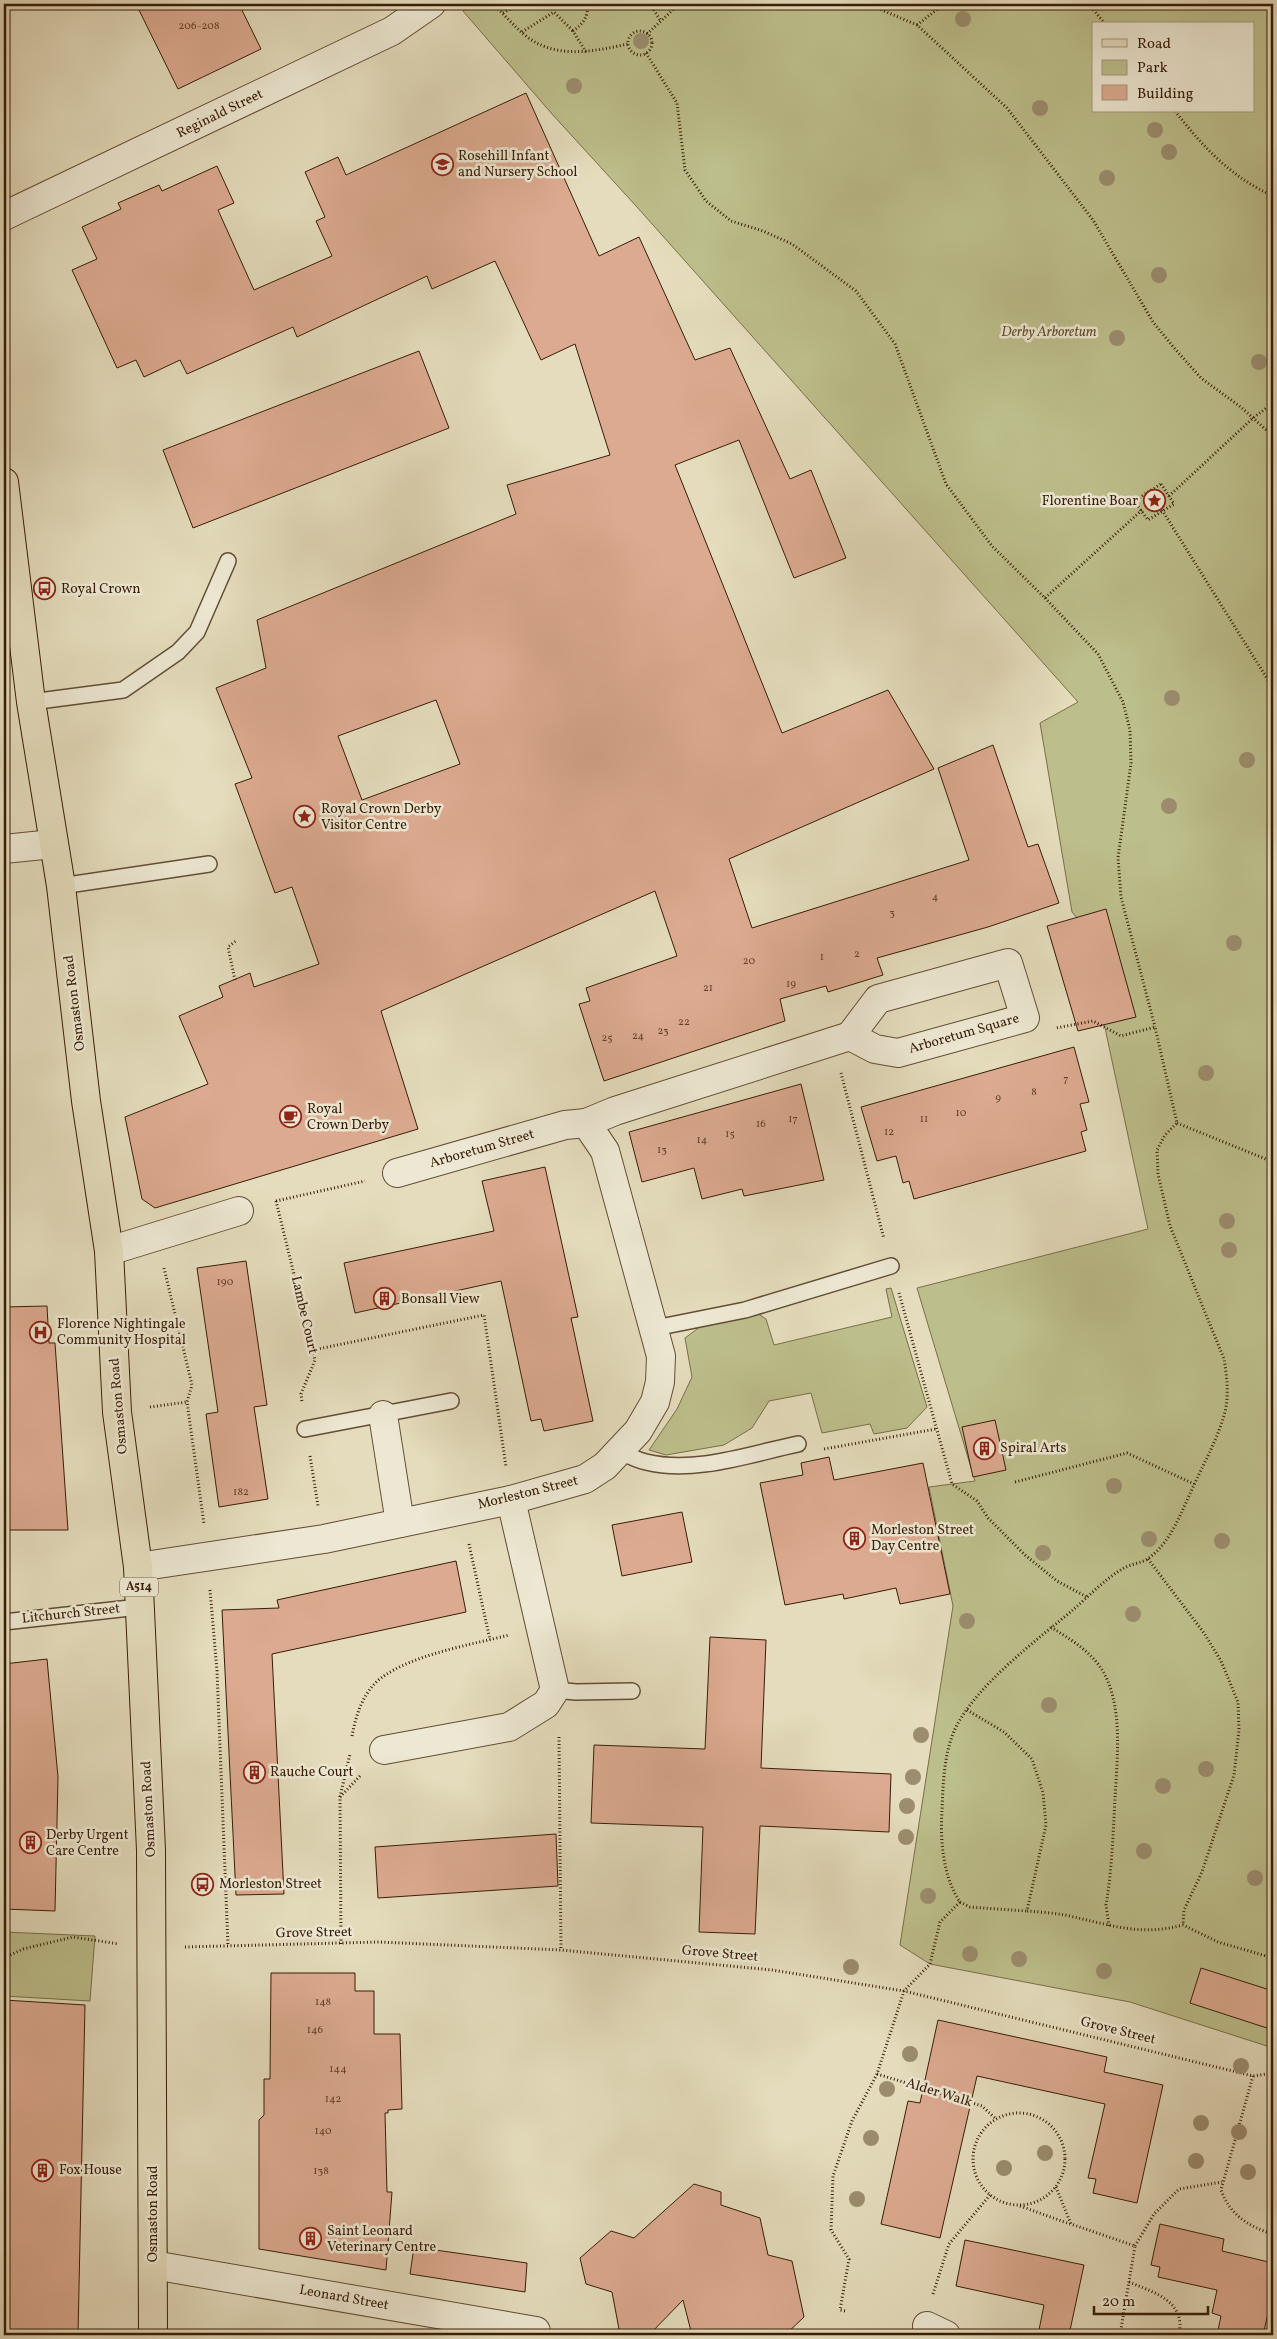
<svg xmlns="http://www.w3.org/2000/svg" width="1277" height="2339" viewBox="0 0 1277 2339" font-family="Vollkorn,serif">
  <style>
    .green { fill: #bcbe8b; stroke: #7a6e48; fill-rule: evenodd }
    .building { fill: #dcaa90; stroke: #381d06; fill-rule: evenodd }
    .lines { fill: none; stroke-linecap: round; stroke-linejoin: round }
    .lane-casing { stroke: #634d34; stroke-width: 18 }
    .street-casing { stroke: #634d34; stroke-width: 30 }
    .primary-casing { stroke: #381d06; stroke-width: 30 }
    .path { stroke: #381d06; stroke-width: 3; stroke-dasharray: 1 2.5; stroke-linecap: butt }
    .lane { stroke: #ede8d3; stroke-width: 15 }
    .street { stroke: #ede8d3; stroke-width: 28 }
    .primary { stroke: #e4dcbc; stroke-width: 28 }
    .tree { fill: #9b8d6e }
    .labels { text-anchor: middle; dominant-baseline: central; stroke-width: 5; stroke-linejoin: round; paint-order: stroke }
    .number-label { font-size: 11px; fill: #614028 }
    .shield { fill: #ede8d3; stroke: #6e5a44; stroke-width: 1 }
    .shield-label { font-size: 12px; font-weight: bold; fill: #381d06 }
    .street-label { font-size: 14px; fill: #381d06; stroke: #ede8d3 }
    .poi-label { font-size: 14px; fill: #381d06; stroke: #ede8d3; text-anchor: start }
    .park-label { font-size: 14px; font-style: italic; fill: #604d2e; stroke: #ede8d3 }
  </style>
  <rect width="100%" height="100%" fill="#e4dcbc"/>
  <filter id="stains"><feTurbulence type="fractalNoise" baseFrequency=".004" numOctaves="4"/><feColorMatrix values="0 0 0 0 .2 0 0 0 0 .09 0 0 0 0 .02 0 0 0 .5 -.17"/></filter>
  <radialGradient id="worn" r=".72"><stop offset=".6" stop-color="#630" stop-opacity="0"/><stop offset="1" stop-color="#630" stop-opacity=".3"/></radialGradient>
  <!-- green -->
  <g class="green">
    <path d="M477 4H1273V2048L1130 2002 930 1964 900 1945 953 1606 929 1487 975 1481 917 1288 1148 1229 1105 1028 1096 1010 1074 1015 1051 939 1080 932 1077 918 1072 912 1040 723 1078 702 637 207 552 114 463 11ZM1093 24H1253V111H1093Z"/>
    <polygon points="891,1288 927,1407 907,1428 874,1434 870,1424 822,1433 811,1393 769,1401 752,1428 724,1445 666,1455 649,1450 677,1409 692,1377 685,1338 701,1326 757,1313 766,1319 774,1345 892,1317 886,1289"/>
    <polygon points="4,1932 95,1936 90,2001 4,1996"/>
  </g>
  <!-- building -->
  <g class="building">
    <polygon points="136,4 239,4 261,49 178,89"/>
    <path d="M526 93 599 256 639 237 695 360 730 348 790 479 811 470 846 558 794 578 739 440 675 465 782 733 888 690 934 769 729 859 752 928 969 860 938 768 993 745 1028 847 1038 844 1059 903 988 927 877 958 883 975 828 992 826 986 780 999 785 1021 604 1081 579 1004 590 1001 586 988 677 956 655 891 381 1011 418 1129 155 1208 142 1199 125 1117 208 1084 179 1016 223 997 219 986 250 973 254 987 319 964 292 887 275 893 235 784 252 778 216 688 266 668 257 620 516 514 507 485 610 455 575 344 541 360 495 261 432 289 427 276 297 337 293 327 187 374 180 360 144 377 136 360 117 368 72 270 97 259 82 227 121 209 118 203 159 185 162 191 217 166 234 203 218 210 254 290 332 256 316 221 325 217 305 172 338 157 346 175ZM436 700 460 764 362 800 338 736Z"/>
    <polygon points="419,351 449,428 193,528 163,450"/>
    <polygon points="1106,909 1136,1017 1078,1031 1047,926"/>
    <polygon points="1074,1047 1089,1102 1080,1104 1087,1130 1081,1132 1086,1151 914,1199 909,1181 903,1183 896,1156 877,1161 861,1107"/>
    <polygon points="801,1084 824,1180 744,1196 742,1189 702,1199 694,1168 642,1182 629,1132"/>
    <polygon points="545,1167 578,1317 571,1318 593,1421 544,1431 541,1419 531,1421 501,1281 355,1313 344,1263 494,1231 482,1181"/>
    <polygon points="246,1261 267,1405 254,1407 268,1499 219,1507 206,1414 218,1412 197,1268"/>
    <polygon points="47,1306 49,1343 55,1343 68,1530 4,1530 4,1307"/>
    <polygon points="995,1420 1006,1470 973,1477 962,1427"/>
    <polygon points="829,1457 834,1480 923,1463 950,1594 900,1604 896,1588 844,1599 843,1594 785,1605 760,1483 803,1475 801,1463"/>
    <polygon points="682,1512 692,1562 622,1576 612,1525"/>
    <polygon points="456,1561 466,1612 272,1654 284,1894 236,1895 222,1610 279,1608 277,1600"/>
    <polygon points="710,1637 766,1640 761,1768 891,1774 889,1832 760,1826 755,1934 699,1932 703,1827 591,1823 594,1745 705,1749"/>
    <polygon points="47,1659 58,1777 55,1911 4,1909 4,1664"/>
    <polygon points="556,1834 558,1886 378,1898 375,1847"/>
    <polygon points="1201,1968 1273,1991 1273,2030 1190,2003"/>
    <polygon points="271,1973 355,1973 355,1991 374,1991 374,2034 400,2034 402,2109 388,2110 388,2113 385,2113 387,2192 392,2192 386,2270 259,2249 259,2120 264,2115 264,2079 270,2079"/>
    <polygon points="4,2000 85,2005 78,2335 4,2335"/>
    <polygon points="938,2020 1107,2057 1104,2072 1163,2085 1137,2203 1093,2193 1096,2179 1088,2178 1105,2104 977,2076 940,2238 881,2224 908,2101 920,2103"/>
    <polygon points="694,2184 721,2192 721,2205 760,2218 768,2255 792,2261 804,2317 785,2335 692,2335 683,2300 649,2335 637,2335 619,2329 612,2292 586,2284 580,2258 611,2231 634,2238"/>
    <polygon points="1160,2224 1224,2239 1222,2251 1273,2263 1273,2292 1263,2335 1217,2335 1221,2316 1212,2313 1217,2290 1158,2277 1160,2267 1151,2265"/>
    <polygon points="965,2240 1084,2265 1069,2335 1038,2335 1044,2305 956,2286"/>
    <polygon points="414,2247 527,2263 525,2292 410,2274"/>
  </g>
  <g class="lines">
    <defs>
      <g id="lane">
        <polyline points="31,702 123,690 178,652 197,632 228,561"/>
        <polyline points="61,886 209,864"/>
        <polyline points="655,1328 745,1310 891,1266"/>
        <polyline points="305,1429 451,1401"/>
        <path d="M621 1452C629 1456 637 1460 646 1462 695 1474 750 1454 798 1444"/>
        <polyline points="4,1622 139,1607"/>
        <polyline points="555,1690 576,1692 632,1691"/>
      </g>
      <g id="street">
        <polyline points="4,216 392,31 431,4"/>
        <polyline points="4,849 53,844"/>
        <polygon points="1008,963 1025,1018 898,1053 875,1049 850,1036 878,999"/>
        <polyline points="397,1173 565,1125 586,1123 615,1111 850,1036"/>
        <polyline points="109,1251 239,1211"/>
        <polyline points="383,1415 400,1523"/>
        <polyline points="138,1567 324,1539 511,1500 585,1479 605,1466 638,1431 655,1402 660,1382 661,1356 605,1151 586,1123"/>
        <polyline points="384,1750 509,1727 546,1704 555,1690 511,1500"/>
        <polyline points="153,2265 536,2331"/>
        <polyline points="927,2326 946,2335"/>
      </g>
      <polyline id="primary" points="4,482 31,702 61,886 86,1101 109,1251 117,1412 138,1567 151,1850 153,2335"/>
    </defs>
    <!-- lane casing -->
    <use href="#lane" class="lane-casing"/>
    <!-- street casing -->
    <use href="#street" class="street-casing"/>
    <!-- primary casing -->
    <use href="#primary" class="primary-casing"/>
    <!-- path -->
    <g class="path">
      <path d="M493 4C505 15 516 29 530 39 560 59 595 51 628 44"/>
      <polyline points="650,4 660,20"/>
      <polyline points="868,4 917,25 1007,108 1093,220 1153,322 1175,349 1201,378 1242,408 1273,436"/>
      <polyline points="1089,4 1105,24"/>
      <polyline points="503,13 519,4"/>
      <polyline points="917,25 944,4"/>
      <circle cx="640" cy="43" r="12"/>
      <polyline points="522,32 554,12 573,31"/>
      <polyline points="647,34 679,4"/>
      <path d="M586 52 573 31C583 24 589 16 587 4"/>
      <polyline points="646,53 677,103 685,170 706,201 731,221 763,231 792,244 856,291 895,344 946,484 992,546 1045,598 1142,510"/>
      <path d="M1175 111C1203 147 1231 177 1273 196"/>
      <polygon points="1161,484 1174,504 1148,520 1134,501"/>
      <polyline points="1169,496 1253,418 1273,403"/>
      <polyline points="1162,510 1273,688"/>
      <polyline points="1045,598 1098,654 1123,702 1130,730 1131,763 1118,858 1121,897 1155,1027"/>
      <polyline points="235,980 228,947 237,940"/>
      <polyline points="841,1073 884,1239"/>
      <polyline points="1177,1123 1273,1162"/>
      <polyline points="276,1201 315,1360 301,1394 302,1402"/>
      <polyline points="276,1201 365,1181"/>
      <polyline points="164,1268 192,1385 187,1402 204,1524"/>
      <polyline points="899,1293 952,1484 977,1501 988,1518 1025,1555 1057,1581 1087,1597"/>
      <polyline points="313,1350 484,1315 506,1467"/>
      <polyline points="150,1407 187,1402"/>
      <polyline points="824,1449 936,1429"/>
      <polyline points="310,1456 318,1506"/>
      <polyline points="1015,1482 1127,1453 1194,1484"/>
      <polyline points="469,1544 490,1640"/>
      <polyline points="1148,1559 1204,1633 1221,1661 1238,1702 1239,1730 1234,1775 1202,1872 1184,1910 1183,1925"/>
      <polyline points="210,1590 217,1671 228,1946"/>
      <path d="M1051 1627C1071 1640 1093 1652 1105 1675 1123 1711 1117 1759 1115 1799 1113 1834 1112 1870 1106 1905L1109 1926"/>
      <path d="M967 1710 1004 1732 1032 1759 1043 1793 1046 1825 1027 1911C1039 1912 1053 1913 1065 1915 1108 1924 1139 1937 1183 1925L1218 1942 1273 1958"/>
      <path d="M352 1736C356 1715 363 1692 381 1678 414 1654 470 1645 509 1635"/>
      <polyline points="559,1737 561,1950"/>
      <polyline points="340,1797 350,1754"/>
      <polyline points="960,1902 970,1907 1027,1911"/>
      <polyline points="341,1944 340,1797 361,1775"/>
      <polyline points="185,1947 379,1942 561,1950 772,1970 904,1991 1253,2076 1273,2073"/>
      <polyline points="4,1958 23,1949 73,1937 119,1944"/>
      <polyline points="877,2074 982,2106 996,2119"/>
      <path d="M1253 2076 1221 2190C1230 2215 1249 2227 1273 2234"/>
      <circle cx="1019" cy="2159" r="46"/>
      <polyline points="1056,2187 1071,2224 1135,2246 1120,2335"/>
      <polyline points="1020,2206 1070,2224"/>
      <polyline points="1135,2246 1154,2214 1179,2189 1222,2182"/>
      <path d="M1129 2282C1155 2293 1186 2301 1179 2335"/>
      <polyline points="933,2294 949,2244 990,2195"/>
      <path d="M845 2311 840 2310 849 2259 831 2230 833 2176 852 2121 877 2074 904 1991 930 1964 940 1922 960 1902C943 1877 940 1840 942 1811 943 1784 944 1753 955 1729 976 1685 1037 1640 1074 1609 1090 1595 1106 1578 1124 1568 1131 1564 1142 1563 1149 1558 1172 1541 1182 1510 1194 1485 1205 1461 1218 1438 1225 1412 1229 1396 1227 1376 1224 1359L1170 1226 1158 1174 1157 1150 1165 1135 1177 1123 1155 1027 1121 1036 1093 1021 1056 1028"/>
    </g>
    <!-- lane -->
    <use href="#lane" class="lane"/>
    <!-- street -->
    <use href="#street" class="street"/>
    <!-- primary -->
    <use href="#primary" class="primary"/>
  </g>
  <!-- trees -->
  <g class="tree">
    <circle cx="963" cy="19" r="8"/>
    <circle cx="641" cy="41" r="8"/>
    <circle cx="574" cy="86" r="8"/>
    <circle cx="1040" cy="108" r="8"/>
    <circle cx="1155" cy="130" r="8"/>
    <circle cx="1169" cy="152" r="8"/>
    <circle cx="1107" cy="178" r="8"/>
    <circle cx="1159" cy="275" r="8"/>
    <circle cx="1117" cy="338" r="8"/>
    <circle cx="1259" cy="362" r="8"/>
    <circle cx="1172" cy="698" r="8"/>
    <circle cx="1247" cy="760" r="8"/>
    <circle cx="1169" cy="806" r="8"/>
    <circle cx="1234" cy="943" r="8"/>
    <circle cx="1206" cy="1073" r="8"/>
    <circle cx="1227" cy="1221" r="8"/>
    <circle cx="1229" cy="1250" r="8"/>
    <circle cx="1114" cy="1486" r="8"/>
    <circle cx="1149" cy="1539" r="8"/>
    <circle cx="1222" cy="1541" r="8"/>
    <circle cx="1043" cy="1553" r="8"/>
    <circle cx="1133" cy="1614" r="8"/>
    <circle cx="967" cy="1621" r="8"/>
    <circle cx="1049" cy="1705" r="8"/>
    <circle cx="921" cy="1735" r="8"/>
    <circle cx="1206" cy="1769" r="8"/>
    <circle cx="913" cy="1777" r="8"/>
    <circle cx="1163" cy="1786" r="8"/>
    <circle cx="907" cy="1806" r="8"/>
    <circle cx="906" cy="1837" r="8"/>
    <circle cx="1144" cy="1851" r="8"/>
    <circle cx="1255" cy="1878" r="8"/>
    <circle cx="928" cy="1896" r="8"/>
    <circle cx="970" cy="1954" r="8"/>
    <circle cx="1019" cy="1959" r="8"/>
    <circle cx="851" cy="1967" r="8"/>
    <circle cx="1104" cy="1971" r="8"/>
    <circle cx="910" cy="2054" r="8"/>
    <circle cx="1241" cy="2066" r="8"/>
    <circle cx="887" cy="2089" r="8"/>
    <circle cx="1201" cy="2123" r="8"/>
    <circle cx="1239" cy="2132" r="8"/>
    <circle cx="871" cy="2138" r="8"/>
    <circle cx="1045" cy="2153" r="8"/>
    <circle cx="1196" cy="2161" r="8"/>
    <circle cx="1004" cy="2168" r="8"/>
    <circle cx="1248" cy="2172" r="8"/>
    <circle cx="857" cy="2199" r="8"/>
  </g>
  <!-- icons -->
  <defs>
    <symbol id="school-ring" viewBox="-11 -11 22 22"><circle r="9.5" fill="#ede8d3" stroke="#8f2418" stroke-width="1.5"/><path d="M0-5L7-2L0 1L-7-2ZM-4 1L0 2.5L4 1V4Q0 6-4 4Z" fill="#8f2418"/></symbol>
    <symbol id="sight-ring" viewBox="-11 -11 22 22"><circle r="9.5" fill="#ede8d3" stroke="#8f2418" stroke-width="1.5"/><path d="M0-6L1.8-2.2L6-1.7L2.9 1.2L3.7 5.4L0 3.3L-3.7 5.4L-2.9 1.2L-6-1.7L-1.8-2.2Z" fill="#8f2418"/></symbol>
    <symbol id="bus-ring" viewBox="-11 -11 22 22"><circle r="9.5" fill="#ede8d3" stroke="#8f2418" stroke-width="1.5"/><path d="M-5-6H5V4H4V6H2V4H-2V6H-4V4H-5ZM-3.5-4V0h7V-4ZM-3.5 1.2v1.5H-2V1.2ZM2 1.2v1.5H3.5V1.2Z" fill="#8f2418"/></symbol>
    <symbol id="cafe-ring" viewBox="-11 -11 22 22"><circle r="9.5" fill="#ede8d3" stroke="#8f2418" stroke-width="1.5"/><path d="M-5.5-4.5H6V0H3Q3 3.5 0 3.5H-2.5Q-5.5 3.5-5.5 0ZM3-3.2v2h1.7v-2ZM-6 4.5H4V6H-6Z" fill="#8f2418"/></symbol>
    <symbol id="building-ring" viewBox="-11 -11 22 22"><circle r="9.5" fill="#ede8d3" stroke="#8f2418" stroke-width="1.5"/><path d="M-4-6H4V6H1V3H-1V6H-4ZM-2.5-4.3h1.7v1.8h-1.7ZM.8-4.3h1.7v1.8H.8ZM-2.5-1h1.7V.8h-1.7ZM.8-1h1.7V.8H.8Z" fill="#8f2418"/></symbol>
    <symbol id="hospital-ring" viewBox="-11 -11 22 22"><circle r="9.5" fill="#ede8d3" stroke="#8f2418" stroke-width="1.5"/><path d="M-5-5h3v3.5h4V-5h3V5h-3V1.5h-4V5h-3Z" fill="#8f2418"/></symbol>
  </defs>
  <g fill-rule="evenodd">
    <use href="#school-ring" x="430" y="152" width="25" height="25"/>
    <use href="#sight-ring" x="1142" y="488" width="25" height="25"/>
    <use href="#bus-ring" x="32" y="576" width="25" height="25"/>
    <use href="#sight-ring" x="292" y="804" width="25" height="25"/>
    <use href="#cafe-ring" x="278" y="1104" width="25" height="25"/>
    <use href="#building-ring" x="372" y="1286" width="25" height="25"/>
    <use href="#hospital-ring" x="28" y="1320" width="25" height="25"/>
    <use href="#building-ring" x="972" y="1436" width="25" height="25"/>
    <use href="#building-ring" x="842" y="1526" width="25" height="25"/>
    <use href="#building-ring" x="242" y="1760" width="25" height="25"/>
    <use href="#building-ring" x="18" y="1830" width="25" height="25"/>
    <use href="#bus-ring" x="190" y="1872" width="25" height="25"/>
    <use href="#building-ring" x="30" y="2158" width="25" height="25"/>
    <use href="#building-ring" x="298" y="2226" width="25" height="25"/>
  </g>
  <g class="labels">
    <!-- number labels -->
    <g class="number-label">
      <text x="199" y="26">206-208</text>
      <text x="935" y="897">4</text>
      <text x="892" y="913">3</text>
      <text x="857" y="954">2</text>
      <text x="822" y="957">1</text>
      <text x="749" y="961">20</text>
      <text x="791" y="984">19</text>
      <text x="708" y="988">21</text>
      <text x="684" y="1022">22</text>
      <text x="663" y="1031">23</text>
      <text x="638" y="1036">24</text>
      <text x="607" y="1038">25</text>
      <text x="1066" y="1079">7</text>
      <text x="1034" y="1092">8</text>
      <text x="998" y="1098">9</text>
      <text x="961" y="1113">10</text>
      <text x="793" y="1119">17</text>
      <text x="924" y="1119">11</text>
      <text x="761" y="1124">16</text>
      <text x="889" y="1132">12</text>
      <text x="730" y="1134">15</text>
      <text x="702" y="1140">14</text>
      <text x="662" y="1150">13</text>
      <text x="225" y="1282">190</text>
      <text x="241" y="1492">182</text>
      <text x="323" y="2002">148</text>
      <text x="315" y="2030">146</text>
      <text x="338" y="2069">144</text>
      <text x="333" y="2099">142</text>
      <text x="323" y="2131">140</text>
      <text x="321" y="2171">138</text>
    </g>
    <!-- shield labels -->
    <rect class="shield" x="120" y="1577.5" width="38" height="19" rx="4"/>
    <g class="shield-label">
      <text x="139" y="1587">A514</text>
    </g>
    <!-- street labels -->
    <g class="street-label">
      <text transform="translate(220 114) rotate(-26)">Reginald Street</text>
      <text transform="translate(75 1003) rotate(-97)">Osmaston Road</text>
      <text transform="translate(964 1034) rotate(-16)">Arboretum Square</text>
      <text transform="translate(482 1149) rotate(-16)">Arboretum Street</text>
      <text transform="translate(304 1315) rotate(77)">Lambe Court</text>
      <text transform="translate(119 1406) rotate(-95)">Osmaston Road</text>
      <text transform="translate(528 1493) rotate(-14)">Morleston Street</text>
      <text transform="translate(71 1614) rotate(-6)">Litchurch Street</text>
      <text transform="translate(149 1809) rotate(-93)">Osmaston Road</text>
      <text transform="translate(314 1933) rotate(-1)">Grove Street</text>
      <text transform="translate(720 1954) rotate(5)">Grove Street</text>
      <text transform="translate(1118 2031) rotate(14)">Grove Street</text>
      <text transform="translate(939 2093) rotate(17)">Alder Walk</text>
      <text transform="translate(153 2214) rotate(-90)">Osmaston Road</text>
      <text transform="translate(344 2298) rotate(10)">Leonard Street</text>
    </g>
    <!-- poi labels -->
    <g class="poi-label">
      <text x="458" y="156">Rosehill Infant<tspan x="458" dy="16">and Nursery School</tspan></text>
      <text x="1138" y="501" text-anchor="end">Florentine Boar</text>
      <text x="61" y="589">Royal Crown</text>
      <text x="321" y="809">Royal Crown Derby<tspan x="321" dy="16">Visitor Centre</tspan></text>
      <text x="307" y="1109">Royal<tspan x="307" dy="16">Crown Derby</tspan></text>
      <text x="401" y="1299">Bonsall View</text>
      <text x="57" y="1324">Florence Nightingale<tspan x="57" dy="16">Community Hospital</tspan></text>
      <text x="1000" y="1448">Spiral Arts</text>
      <text x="871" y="1530">Morleston Street<tspan x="871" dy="16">Day Centre</tspan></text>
      <text x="270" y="1772">Rauche Court</text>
      <text x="46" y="1835">Derby Urgent<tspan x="46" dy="16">Care Centre</tspan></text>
      <text x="219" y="1884">Morleston Street</text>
      <text x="59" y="2170">Fox House</text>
      <text x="327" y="2231">Saint Leonard<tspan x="327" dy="16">Veterinary Centre</tspan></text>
    </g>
    <!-- park labels -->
    <g class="park-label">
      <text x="1049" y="332">Derby Arboretum</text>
    </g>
  </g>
  <!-- margin -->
  <rect width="1277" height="2339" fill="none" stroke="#e4dcbc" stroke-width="20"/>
  <rect x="5" y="5" width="1267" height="2329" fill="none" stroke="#381d06" stroke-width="2.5"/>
  <rect x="10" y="10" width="1257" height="2319" fill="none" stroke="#381d06"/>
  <!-- legend -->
  <rect x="1092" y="22" width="162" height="90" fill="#ede8d3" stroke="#a59781"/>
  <rect x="1102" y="39" width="25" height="8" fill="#e4dcbc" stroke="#a59781"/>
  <text x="1137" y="48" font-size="15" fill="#381d06">Road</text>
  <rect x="1102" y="60" width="25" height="15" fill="#bcbe8b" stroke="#a59781"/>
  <text x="1137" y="72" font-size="15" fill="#381d06">Park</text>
  <rect x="1102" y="85" width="25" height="15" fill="#dcaa90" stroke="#a59781"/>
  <text x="1137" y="98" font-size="15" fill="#381d06">Building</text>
  <!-- scale -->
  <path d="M1094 2306v8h114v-8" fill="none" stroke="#381d06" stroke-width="2.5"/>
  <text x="1102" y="2306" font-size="15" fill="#381d06" stroke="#ede8d3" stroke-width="4" paint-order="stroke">20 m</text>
  <rect width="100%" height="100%" filter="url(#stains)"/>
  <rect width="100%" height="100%" fill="url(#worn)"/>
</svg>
